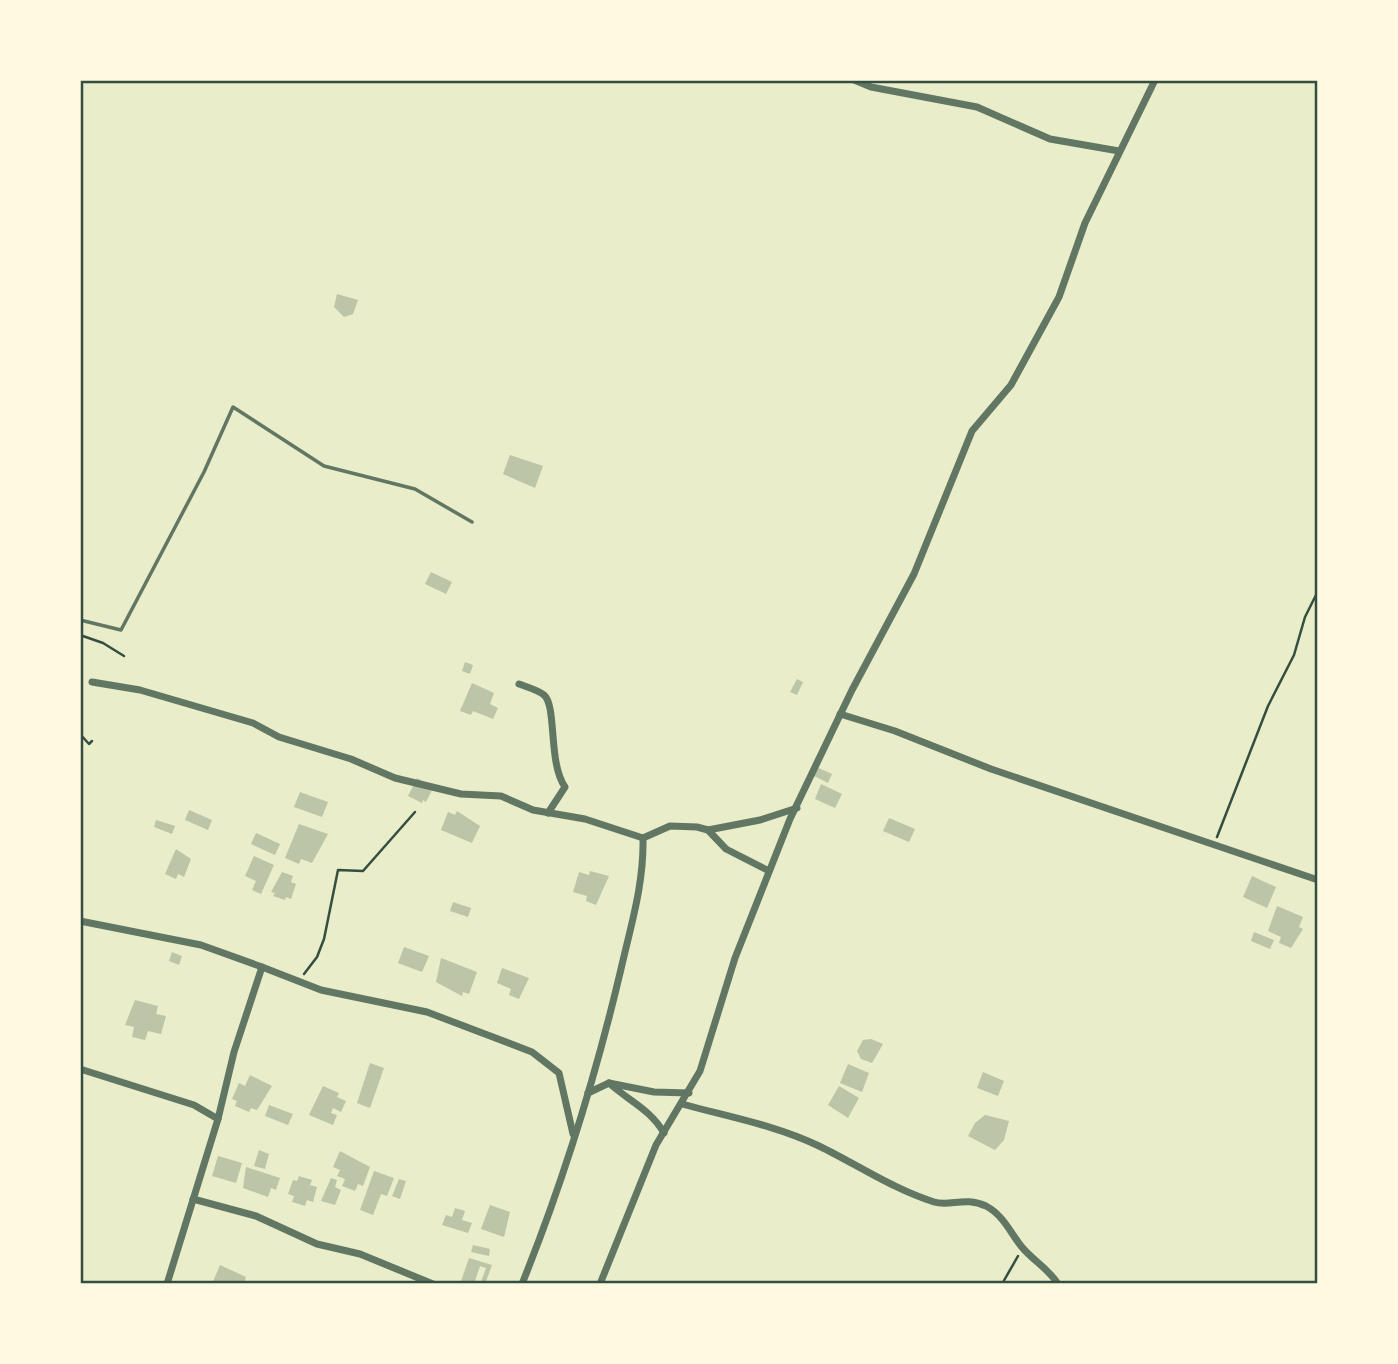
<svg xmlns="http://www.w3.org/2000/svg" width="1398" height="1364" viewBox="0 0 1398 1364" font-family="Roboto,sans-serif">
  <style>
    .building { fill: #bcc5a7 }
    .lines { fill: none; stroke-linecap: round; stroke-linejoin: round }
    .path { stroke: #344e41; stroke-width: 2.5 }
    .service { stroke: #617663; stroke-width: 3.5 }
    .minor { stroke: #617663; stroke-width: 7 }
    .neatline { fill: none; stroke: #344e41; stroke-width: 2.5 }
  </style>
  <rect width="100%" height="100%" fill="#e9edc9"/>
  <!-- building -->
  <g class="building">
    <polygon points="337,294 358,300 353,314 344,317 334,307"/>
    <polygon points="510,455 543,466 535,488 503,474"/>
    <polygon points="431,572 452,582 446,594 425,584"/>
    <polygon points="465,662 473,665 470,674 462,671"/>
    <polygon points="797,679 803,682 797,695 790,692"/>
    <polygon points="472,683 494,693 490,704 498,708 493,719 473,711 471,715 460,711"/>
    <polygon points="814,766 832,774 828,783 810,774"/>
    <polygon points="417,778 431,785 432,790 426,802 423,800 422,803 408,796"/>
    <polygon points="821,784 842,794 835,808 815,799"/>
    <polygon points="300,792 328,802 322,817 294,807"/>
    <polygon points="189,810 212,820 208,830 185,820"/>
    <polygon points="457,811 480,826 472,843 441,830 448,812 455,815"/>
    <polygon points="889,818 915,829 909,842 883,831"/>
    <polygon points="156,820 175,826 172,834 154,827"/>
    <polygon points="299,824 328,834 312,863 301,859 299,864 285,858"/>
    <polygon points="256,833 280,844 275,855 251,844"/>
    <polygon points="176,849 191,859 184,877 178,874 176,879 165,874"/>
    <polygon points="254,856 274,865 261,894 252,890 256,881 245,876"/>
    <polygon points="590,871 609,876 596,905 586,901 587,896 573,892 579,872 589,875"/>
    <polygon points="282,872 293,876 291,882 296,884 291,899 286,897 285,900 273,896 275,893 271,892"/>
    <polygon points="1252,876 1276,887 1267,908 1243,897"/>
    <polygon points="453,902 471,908 468,917 450,911"/>
    <polygon points="1277,906 1303,917 1299,927 1303,929 1291,948 1279,943 1281,937 1268,931"/>
    <polygon points="1254,932 1274,940 1270,949 1251,941"/>
    <polygon points="404,947 429,956 422,972 398,963"/>
    <polygon points="172,952 182,956 179,965 169,961"/>
    <polygon points="441,958 477,972 469,994 463,992 462,996 436,982"/>
    <polygon points="502,968 529,978 519,999 509,995 511,989 497,983"/>
    <polygon points="135,1000 158,1006 156,1014 166,1016 161,1034 148,1031 145,1040 132,1037 134,1027 125,1025"/>
    <polygon points="871,1039 883,1044 872,1063 861,1059 857,1051 863,1040"/>
    <polygon points="370,1063 384,1068 370,1108 357,1103"/>
    <polygon points="848,1064 869,1073 862,1092 840,1083"/>
    <polygon points="983,1072 1004,1081 998,1096 977,1088"/>
    <polygon points="250,1075 272,1086 257,1110 251,1108 249,1112 235,1106 237,1101 232,1099 239,1083 245,1086"/>
    <polygon points="323,1086 339,1093 337,1097 346,1101 341,1112 333,1108 331,1113 337,1115 333,1125 309,1115"/>
    <polygon points="839,1086 859,1098 848,1118 828,1105"/>
    <polygon points="269,1105 293,1114 288,1125 265,1116"/>
    <polygon points="985,1115 1009,1121 1004,1140 995,1150 968,1136 975,1123"/>
    <polygon points="259,1150 269,1154 265,1169 254,1166"/>
    <polygon points="340,1151 370,1167 363,1186 358,1184 355,1191 342,1186 345,1179 337,1176 340,1170 333,1167"/>
    <polygon points="218,1156 242,1163 236,1183 212,1176"/>
    <polygon points="246,1167 280,1178 276,1190 271,1188 268,1197 243,1188"/>
    <polygon points="374,1171 394,1178 387,1196 381,1194 373,1215 360,1210"/>
    <polygon points="299,1176 312,1180 310,1185 317,1187 313,1202 307,1200 305,1206 292,1202 294,1196 288,1194 293,1180 297,1181"/>
    <polygon points="331,1178 337,1180 335,1187 341,1190 335,1205 321,1201"/>
    <polygon points="399,1179 406,1181 400,1199 392,1196"/>
    <polygon points="490,1205 510,1212 504,1237 481,1229"/>
    <polygon points="455,1208 465,1211 462,1220 472,1223 468,1233 442,1225 446,1215 452,1217"/>
    <polygon points="473,1245 490,1249 489,1256 471,1252"/>
    <polygon points="469,1258 492,1265 485,1284 481,1282 486,1268 480,1266 474,1284 460,1284"/>
    <polygon points="220,1265 246,1277 244,1284 212,1284"/>
  </g>
  <g class="lines">
    <!-- path -->
    <g class="path">
      <polyline points="80,635 103,643 124,656"/>
      <polyline points="80,734 89,744 92,741"/>
      <polyline points="1217,837 1268,706 1294,655 1305,617 1318,591"/>
      <polyline points="304,974 317,957 324,939 338,870 363,871 415,812"/>
      <polyline points="1002,1284 1018,1256"/>
    </g>
    <!-- service -->
    <polyline class="service" points="80,620 121,630 204,472 233,407 324,466 415,489 472,522"/>
    <!-- minor -->
    <g class="minor">
      <polyline points="854,80 871,87 977,107 1050,139 1119,151"/>
      <polyline points="92,682 140,690 253,723 279,737 351,759 395,778 461,794 501,796 533,810 585,819 643,838"/>
      <path d="M519 684C527 687 538 690 544 695 557 706 548 763 565 787L548 813"/>
      <polyline points="840,714 895,731 991,769 1318,880"/>
      <polyline points="708,830 760,820 797,808"/>
      <polyline points="80,921 201,945 262,967"/>
      <polyline points="80,1069 194,1105 218,1119"/>
      <path d="M609 1083C629 1101 650 1109 664 1133"/>
      <polyline points="588,1093 609,1083 654,1092 689,1093"/>
      <path d="M682 1104C729 1117 775 1125 819 1146 858 1165 893 1189 934 1202 950 1207 965 1196 986 1206 1003 1215 1010 1232 1021 1246 1032 1260 1048 1268 1058 1284"/>
      <polyline points="193,1199 256,1216 317,1244 360,1254 433,1284"/>
      <polyline points="167,1284 218,1119 234,1052 262,967 321,990 427,1012 532,1052 559,1073 573,1134"/>
      <path d="M522 1284C563 1182 596 1075 621 969 631 925 644 884 643 838L670 826 697 827 708 830 726 849 769 871"/>
      <polyline points="600,1284 656,1145 700,1071 735,958 790,819 852,690 914,574 972,431 1011,385 1059,297 1085,223 1155,80"/>
    </g>
  </g>
  <!-- border -->
  <rect width="1398" height="1364" fill="none" stroke="#fefae0" stroke-width="164"/>
  <rect x="82" y="82" width="1234" height="1200" class="neatline"/>
</svg>
